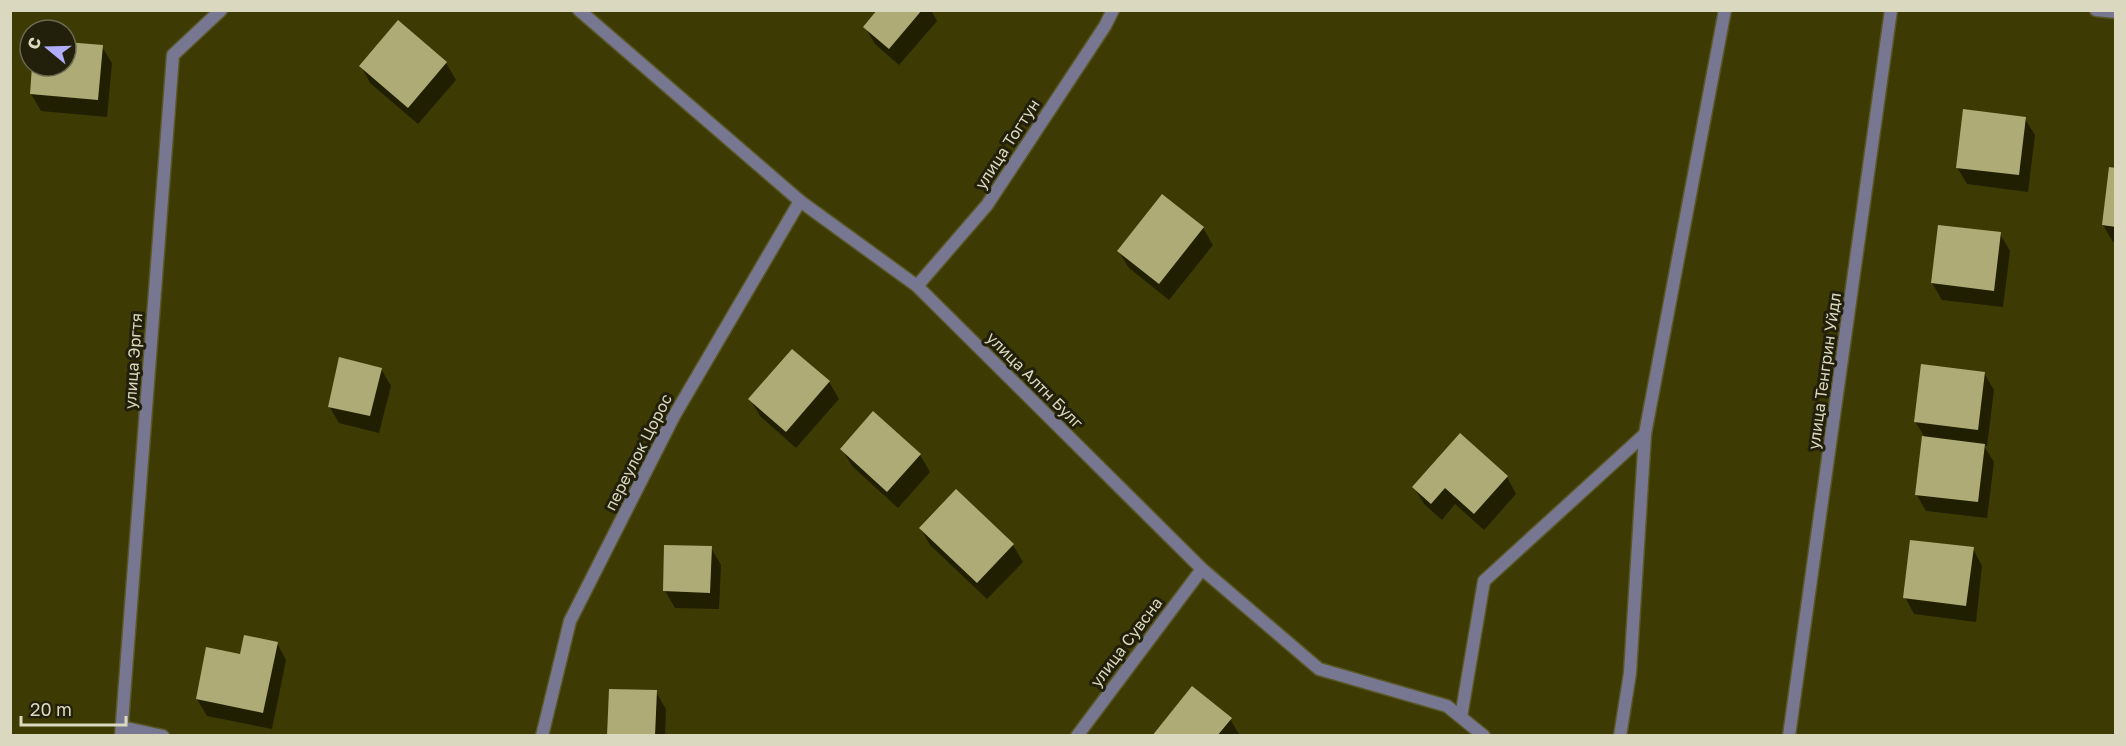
<svg xmlns="http://www.w3.org/2000/svg" width="2126" height="746" viewBox="0 0 2126 746" font-family="'Golos Text',sans-serif">
  <style>
    .shadow { fill: #0007 }
    .building { fill: #aeab77 }
    .lines { fill: none; stroke-linecap: round; stroke-linejoin: round }
    .service-casing { stroke: #595725; stroke-width: 15 }
    .minor-casing { stroke: #595725; stroke-width: 15 }
    .service { stroke: #777792; stroke-width: 12 }
    .minor { stroke: #777792; stroke-width: 12 }
    .labels { text-anchor: middle; dominant-baseline: central; stroke-width: 6; stroke-linejoin: round; paint-order: stroke }
    .street-label { font-size: 16px; fill: #dad9bf; stroke: #22200b }
  </style>
  <rect width="100%" height="100%" fill="#3d3a03"/>
  <!-- shadow -->
  <g class="shadow">
    <polygon points="872,10 931,10 937,21 899,65 875,44 865,27 876,14"/>
    <polygon points="66,43 102,47 112,63 107,117 41,111 31,94 34,66 66,66"/>
    <polygon points="446,63 456,80 418,124 370,83 361,66"/>
    <polygon points="2025,119 2035,135 2028,192 1967,184 1957,167"/>
    <polygon points="2116,169 2116,242 2113,242 2103,225"/>
    <polygon points="1203,228 1213,245 1169,300 1129,268 1119,252"/>
    <polygon points="2000,234 2010,251 2003,307 1942,300 1932,283"/>
    <polygon points="793,351 829,382 839,399 796,448 760,416 750,399"/>
    <polygon points="381,369 391,386 379,433 339,423 329,406"/>
    <polygon points="1984,373 1994,390 1987,446 1984,446 1994,462 1987,518 1926,511 1916,494 1925,438 1915,421"/>
    <polygon points="873,413 920,455 930,472 898,508 852,466 842,449"/>
    <polygon points="1507,477 1516,494 1484,530 1455,504 1442,520 1424,504 1414,487"/>
    <polygon points="956,491 1013,545 1023,562 987,599 930,545 921,529"/>
    <polygon points="711,548 721,565 719,609 675,608 665,591"/>
    <polygon points="1973,549 1982,566 1976,622 1914,614 1905,597"/>
    <polygon points="277,643 286,660 272,729 207,716 197,699 241,655"/>
    <polygon points="656,692 666,709 665,736 609,735"/>
    <polygon points="1230,719 1240,736 1153,736"/>
  </g>
  <!-- building -->
  <g class="building">
    <polygon points="877,10 922,10 889,49 863,27"/>
    <polygon points="398,20 447,62 408,108 359,66"/>
    <polygon points="66,42 103,45 98,100 30,94 32,66 66,66"/>
    <polygon points="1963,109 2026,117 2019,175 1956,168"/>
    <polygon points="2109,167 2116,168 2116,227 2102,225"/>
    <polygon points="1162,194 1204,227 1159,284 1117,251"/>
    <polygon points="1938,225 2001,232 1994,291 1931,283"/>
    <polygon points="792,349 830,381 786,432 748,399"/>
    <polygon points="339,357 382,368 370,416 328,407"/>
    <polygon points="1921,364 1985,372 1978,430 1914,422"/>
    <polygon points="873,411 921,454 887,492 840,449"/>
    <polygon points="1460,433 1508,476 1474,514 1445,488 1431,504 1412,487"/>
    <polygon points="1922,436 1985,444 1978,502 1915,495"/>
    <polygon points="956,489 1014,544 977,583 919,528"/>
    <polygon points="1910,540 1974,547 1966,606 1903,598"/>
    <polygon points="664,545 712,546 710,593 663,591"/>
    <polygon points="244,635 278,642 263,713 196,699 206,647 240,654"/>
    <polygon points="1192,686 1232,718 1217,736 1152,736"/>
    <polygon points="609,689 657,690 655,736 607,736"/>
  </g>
  <g class="lines">
    <defs>
      <g id="service">
        <polyline points="1461,717 1484,581 1645,434"/>
        <polyline points="1620,736 1630,673 1645,434 1725,10"/>
      </g>
      <g id="minor">
        <polyline points="579,10 800,201 917,286 1202,569 1319,669 1447,706 1484,736"/>
        <polyline points="2096,10 2116,12"/>
        <polyline points="917,286 987,205 1105,26 1113,10"/>
        <polyline points="122,727 163,736"/>
        <polyline points="121,736 173,55 221,10"/>
        <polyline points="542,736 570,621 674,416 800,201"/>
        <polyline points="1077,736 1202,569"/>
        <polyline points="1789,736 1891,10"/>
      </g>
    </defs>
    <!-- service casing -->
    <use href="#service" class="service-casing"/>
    <!-- minor casing -->
    <use href="#minor" class="minor-casing"/>
    <!-- service -->
    <use href="#service" class="service"/>
    <!-- minor -->
    <use href="#minor" class="minor"/>
  </g>
  <g class="labels">
    <!-- street labels -->
    <g class="street-label">
      <text transform="translate(1007 144) rotate(-57)">улица Тогтун</text>
      <text transform="translate(133 361) rotate(-86)">улица Эргтя</text>
      <text transform="translate(1824 371) rotate(-82)">улица Тенгрин Уйдл</text>
      <text transform="translate(1035 380) rotate(45)">улица Алтн Булг</text>
      <text transform="translate(638 452) rotate(-63)">переулок Цорос</text>
      <text transform="translate(1126 642) rotate(-53)">улица Сувсна</text>
    </g>
  </g>
  <!-- border -->
  <rect width="2126" height="746" fill="none" stroke="#dad9bf" stroke-width="24"/>
  <!-- north arrow -->
  <g transform="translate(48 48) rotate(289)"><circle r="28" fill="#22200b" stroke="#6c6a53" stroke-width="1.5"/>
  <path d="M0-4.5L10 22L0 15L-10 22Z" fill="#b0aefa"/>
  <text y="-9" font-size="16" font-weight="bold" text-anchor="middle" fill="#dad9bf">С</text>
  </g>
  <!-- scale -->
  <path d="M21 716v9h105v-9" fill="none" stroke="#dad9bf" stroke-width="3"/>
  <text x="30" y="716" font-size="18" fill="#dad9bf" stroke="#22200b" stroke-width="4.5" paint-order="stroke">20 m</text>
</svg>
